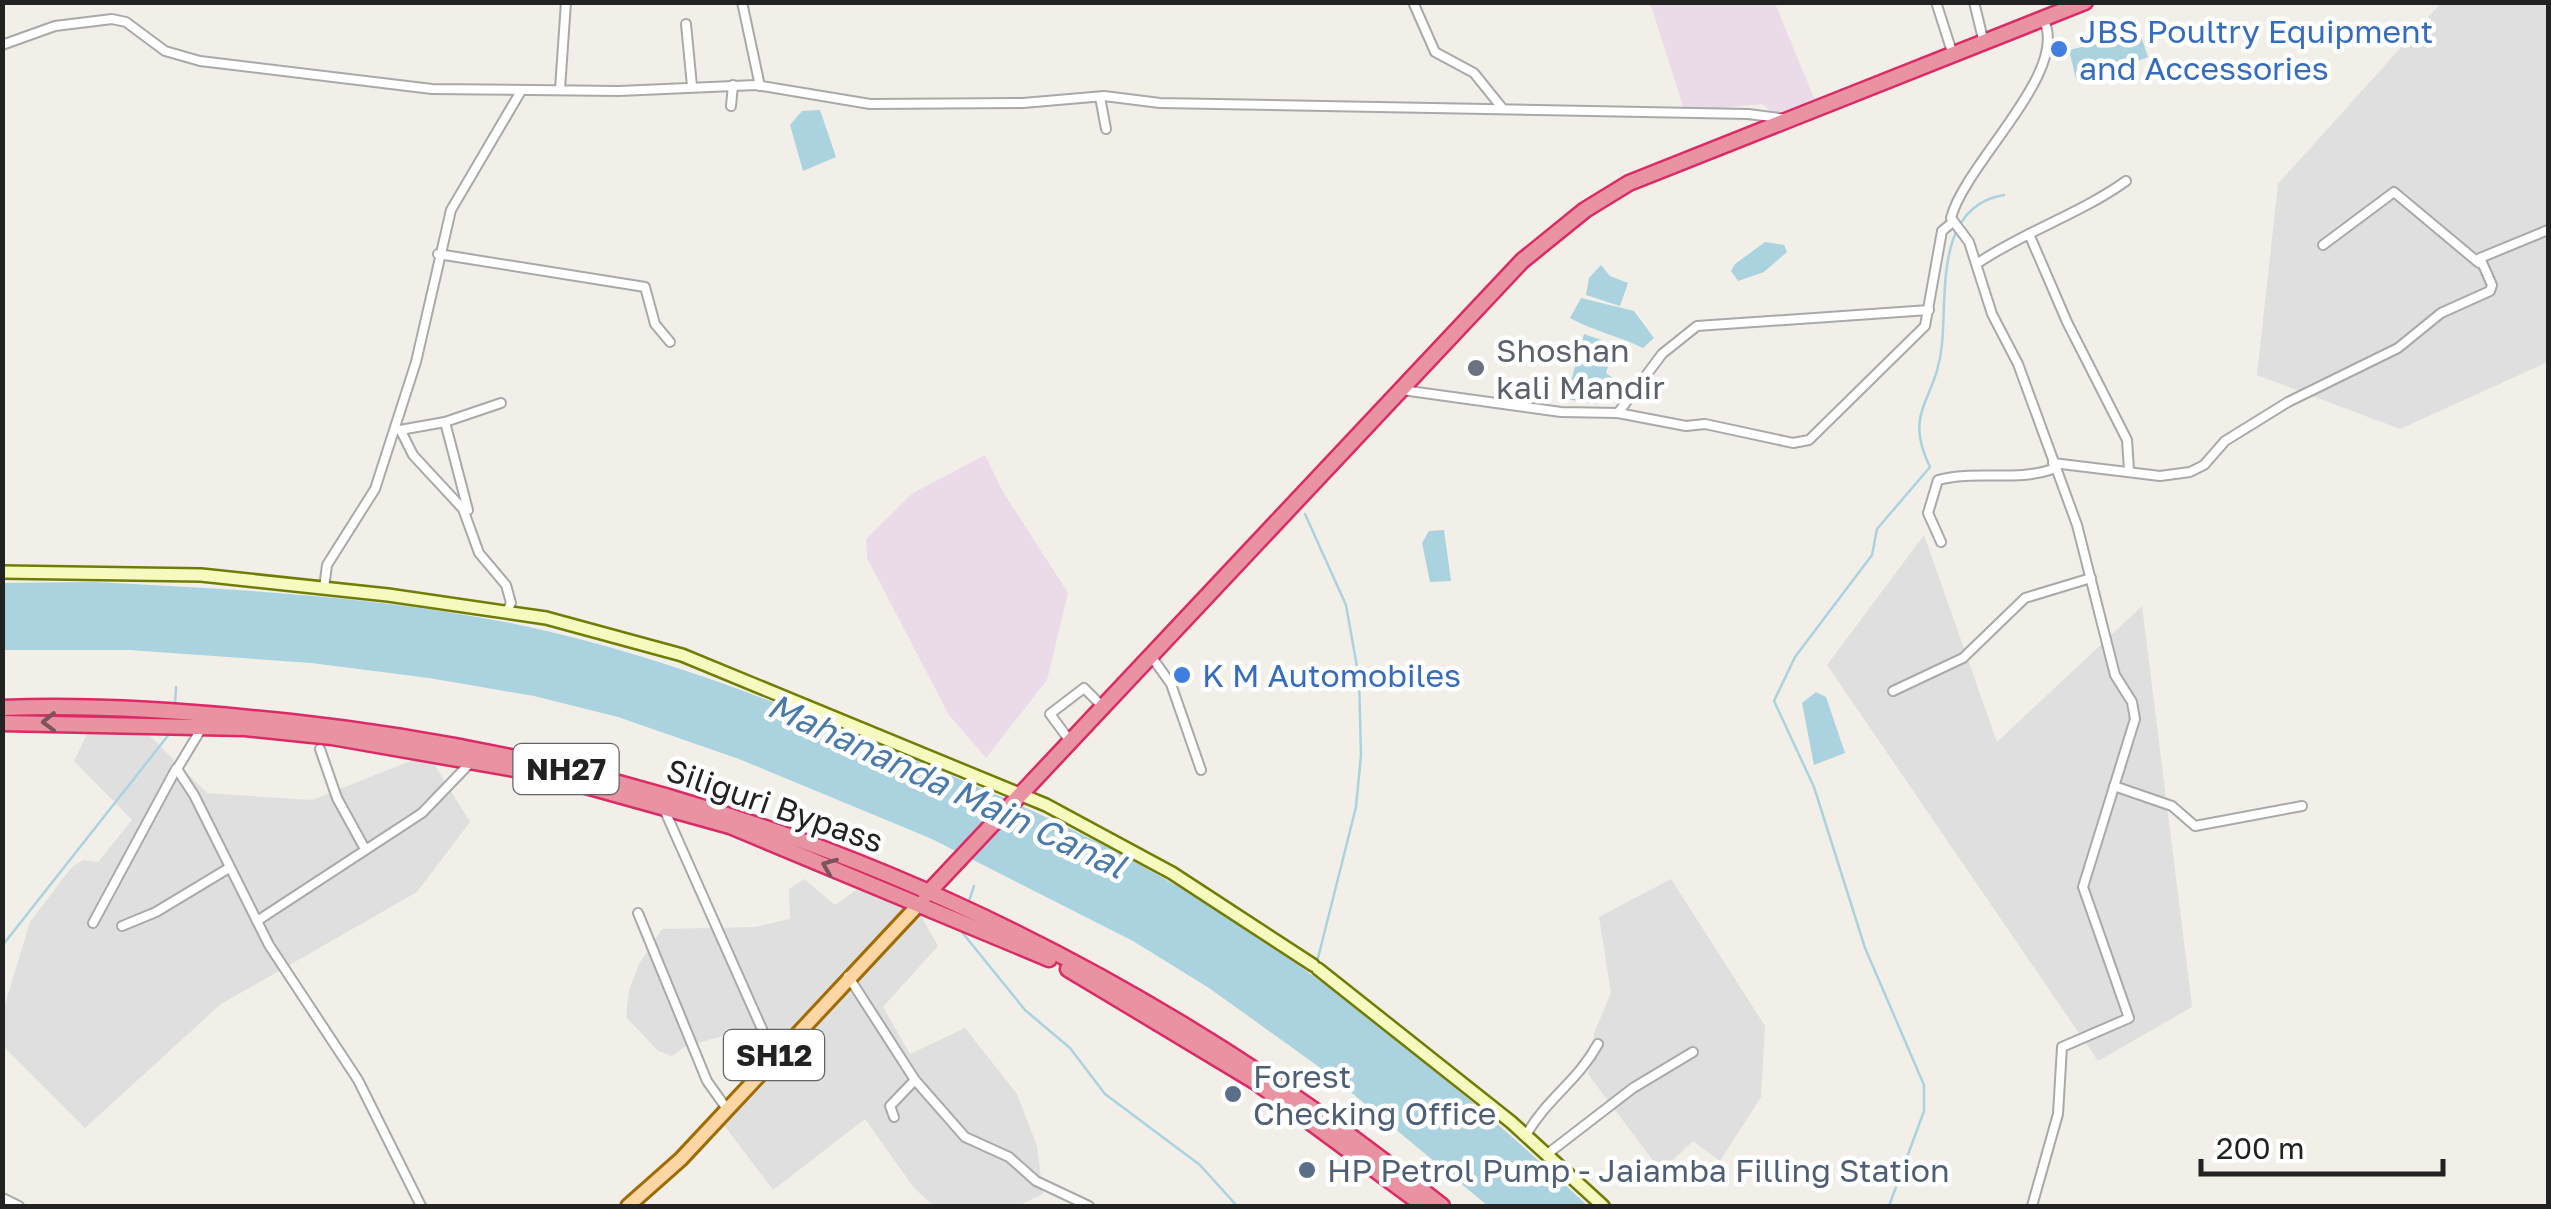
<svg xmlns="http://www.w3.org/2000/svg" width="2551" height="1209" viewBox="0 0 2551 1209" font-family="'Golos Text',sans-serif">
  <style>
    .residential { fill: #e0dfdf }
    .industrial { fill: #ebdbe8 }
    .water { fill: #aad3df }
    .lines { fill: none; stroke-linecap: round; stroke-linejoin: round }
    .stream { stroke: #aad3df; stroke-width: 2.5 }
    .street-casing { stroke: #a9a9a9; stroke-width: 12 }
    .secondary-casing { stroke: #707d05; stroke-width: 16 }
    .primary-casing { stroke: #a06b00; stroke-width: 18 }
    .highway-casing { stroke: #dc2a67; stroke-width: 19 }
    .street { stroke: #fff; stroke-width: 8 }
    .secondary { stroke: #f7fabf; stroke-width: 11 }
    .primary { stroke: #fcd6a4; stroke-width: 12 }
    .highway { stroke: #e892a2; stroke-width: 14 }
    .oneway { stroke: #7b545c }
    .shop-dot { fill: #3f7fe0; stroke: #fff; stroke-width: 4 }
    .worship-dot { fill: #6b7280; stroke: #fff; stroke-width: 4 }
    .service-dot { fill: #5c6f8a; stroke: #fff; stroke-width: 4 }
    .labels { text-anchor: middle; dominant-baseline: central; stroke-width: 9; stroke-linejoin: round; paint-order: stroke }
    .shield { fill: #fff; stroke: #646464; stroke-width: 2.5 }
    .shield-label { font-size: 30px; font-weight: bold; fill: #222 }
    .shop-label { font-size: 32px; fill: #366cbe; stroke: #fff; text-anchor: start }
    .worship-label { font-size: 32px; fill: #5b616d; stroke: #fff; text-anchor: start }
    .street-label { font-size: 32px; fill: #222; stroke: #fff }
    .service-label { font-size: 32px; fill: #4e5e75; stroke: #fff; text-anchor: start }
    .water-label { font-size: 35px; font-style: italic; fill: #4a7aab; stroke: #fff }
  </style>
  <rect width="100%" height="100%" fill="#f2efe9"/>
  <!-- residential -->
  <g class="residential">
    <polygon points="2441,3 2548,3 2548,362 2400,429 2257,375 2278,184"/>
    <polygon points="1924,535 1997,742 2142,606 2192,1007 2098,1061 1827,665"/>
    <polygon points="146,732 207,793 312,800 428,754 470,822 417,892 221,1004 85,1128 3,1046 3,1011 30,922 71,868 83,860 98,862 132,820 74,761 87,734"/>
    <polygon points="804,879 835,905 858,889 898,902 920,914 938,946 883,1007 910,1054 965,1028 1017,1094 1037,1146 1043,1194 1018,1206 934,1206 914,1188 865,1119 773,1190 723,1124 772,1073 750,1028 684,1047 672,1056 658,1051 626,1017 629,990 639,964 662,929 756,927 790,919 789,889"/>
    <polygon points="1671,879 1765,1026 1761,1097 1720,1161 1693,1141 1661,1171 1588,1074 1594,1033 1611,993 1599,917"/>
  </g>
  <!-- industrial -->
  <g class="industrial">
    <polygon points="1650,3 1775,3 1816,103 1785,113 1770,111 1763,104 1685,112"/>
    <polygon points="985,455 1002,490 1068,593 1047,680 986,758 949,715 867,558 866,539 913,493"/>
  </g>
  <!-- water -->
  <g class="water">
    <polygon points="2140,33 2148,57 2102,75 2076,79 2069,50"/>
    <polygon points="820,110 836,157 803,171 790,125 802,111"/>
    <polygon points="1765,242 1784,245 1787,252 1764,272 1738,281 1731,271 1735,264"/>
    <polygon points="1601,265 1610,276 1628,283 1620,306 1586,295 1589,278"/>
    <path d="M1581 298 1634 311 1654 338 1643 348C1619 336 1593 331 1570 318Z"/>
    <polygon points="1584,334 1615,345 1606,373 1613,378 1598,404 1566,399"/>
    <polygon points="1444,530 1451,581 1430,582 1422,543 1429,531"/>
    <path d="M92 582C232 589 377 596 515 624 641 650 761 695 879 745 951 776 1023 804 1093 840 1275 932 1440 1068 1588 1206H1488L1329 1074 1209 988 1133 941 932 839 739 759 618 717 534 696 429 678 311 663 129 650H3V583Z"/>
    <polygon points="1816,692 1826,697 1845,753 1814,765 1802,703"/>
  </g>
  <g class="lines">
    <!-- stream -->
    <g class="stream">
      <polyline points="1305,514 1346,605 1359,678 1361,755 1356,807 1317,962"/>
      <polyline points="175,706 176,687"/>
      <polyline points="968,904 974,886"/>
      <polyline points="961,931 1025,1010 1070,1048 1105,1094 1200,1165 1237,1206"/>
      <polyline points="2,946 170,733"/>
      <path d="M1889 1206 1924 1111V1085L1865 948 1814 787 1774 701 1795 657 1872 555 1877 529 1930 467C1902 409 1937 402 1942 344 1947 293 1935 206 2004 195"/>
    </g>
    <defs>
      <g id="street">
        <polyline points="742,2 760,86"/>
        <polyline points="1413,2 1435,52 1474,73 1503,109"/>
        <polyline points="1936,2 1953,55"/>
        <polyline points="1974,2 1984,43"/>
        <polyline points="686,24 692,86"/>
        <polyline points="2,45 55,26 112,19 126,22 165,51 200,61 432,89 619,91 756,85 870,104 1023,103 1104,96 1160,103 1748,114 1788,119"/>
        <polyline points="560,89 566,2"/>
        <polyline points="1100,97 1106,129"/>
        <polyline points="731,106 733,85"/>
        <polyline points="2029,234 2067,322 2127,440 2129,470"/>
        <polyline points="2323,245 2394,192 2479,263"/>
        <polyline points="438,254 645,287 655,324 670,342"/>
        <path d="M1978 263C2025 231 2080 214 2126 181"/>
        <polyline points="1402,390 1561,412 1618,413 1686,426 1705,424 1793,443 1809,440 1925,326 1942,231 1953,222"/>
        <polyline points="1618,413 1662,354 1697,326 1929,310"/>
        <polyline points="445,422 468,510"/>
        <polyline points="400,430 445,422 501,403"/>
        <polyline points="401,431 413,455 463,509 479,553 506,585 511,603 506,613"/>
        <polyline points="2053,463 2160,476 2190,472 2204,465 2225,441 2288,402 2398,348 2441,313 2490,291 2492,285 2480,258 2548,230"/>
        <path d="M1941 542 1928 513 1938 480C1976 470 2016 482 2053 469"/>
        <polyline points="324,588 327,565 375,489 416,362 451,210 521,91"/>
        <polyline points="1151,656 1171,684 1201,770"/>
        <polyline points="1893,691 1963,658 2025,598 2091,578"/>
        <polyline points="203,726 177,769 194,795 269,945 358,1080 421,1206"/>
        <polyline points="1070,741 1050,714 1084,688 1103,707"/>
        <polyline points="320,749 337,798 365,849"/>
        <polyline points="2114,786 2172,806 2195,826 2302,806"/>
        <polyline points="664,809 774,1056"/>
        <polyline points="638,913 707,1081 727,1109"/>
        <polyline points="257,921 422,813 473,760"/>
        <polyline points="93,923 176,769"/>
        <polyline points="122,926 156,912 229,868"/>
        <polyline points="848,976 915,1080 965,1137 1009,1157 1036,1181 1089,1206"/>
        <polyline points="894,1117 890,1106 915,1080"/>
        <path d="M1526 1135C1548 1097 1577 1082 1598 1044"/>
        <polyline points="1546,1155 1633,1088 1693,1052"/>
        <polyline points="2,1203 5,1199 19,1206"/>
        <path d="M2032 1206 2058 1114 2062 1047 2129 1018 2083 887 2135 719 2132 702 2115 675 2077 525 2018 364 1992 314 1969 242 1951 218C1965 163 2072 70 2043 19"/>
      </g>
      <g id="secondary">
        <polyline points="2,572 201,575 388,595 546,618 682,655 1046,805 1172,873 1313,965"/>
        <polyline points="1318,969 1511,1122 1603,1206"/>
      </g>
      <polyline id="primary" points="628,1206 681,1159 920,903"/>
      <g id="highway">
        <path d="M2 708C99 704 196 712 291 722 721 769 1105 936 1442 1206"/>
        <polyline points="2,723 245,728 332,737 543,774 730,826 1049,959"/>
        <polyline points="926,895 1522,261 1585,210 1629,183 2085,2"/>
        <polyline points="1068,969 1256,1082 1424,1206"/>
      </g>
    </defs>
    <!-- street casing -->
    <use href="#street" class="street-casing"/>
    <!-- secondary casing -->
    <use href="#secondary" class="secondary-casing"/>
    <!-- primary casing -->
    <use href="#primary" class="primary-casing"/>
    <!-- highway casing -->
    <use href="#highway" class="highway-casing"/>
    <!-- street -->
    <use href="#street" class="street"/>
    <!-- secondary -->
    <use href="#secondary" class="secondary"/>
    <!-- primary -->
    <use href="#primary" class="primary"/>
    <!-- highway -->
    <use href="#highway" class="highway"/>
  </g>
  <!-- one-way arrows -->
  <defs><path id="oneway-chevron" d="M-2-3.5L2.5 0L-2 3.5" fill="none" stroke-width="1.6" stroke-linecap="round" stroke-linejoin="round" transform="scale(2.5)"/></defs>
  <g class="oneway">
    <use href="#oneway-chevron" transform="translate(49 722) rotate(179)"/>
    <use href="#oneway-chevron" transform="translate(829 866) rotate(-158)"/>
  </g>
  <!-- markers -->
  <g class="shop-dot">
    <circle cx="2059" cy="49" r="10"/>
    <circle cx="1182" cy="675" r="10"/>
  </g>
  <circle class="worship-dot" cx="1476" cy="368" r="10"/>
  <g class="service-dot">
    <circle cx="1233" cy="1094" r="10"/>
    <circle cx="1307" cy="1170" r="10"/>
  </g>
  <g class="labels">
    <!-- shield labels -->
    <g class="shield">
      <rect x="513.5" y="744" width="105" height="50" rx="8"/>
      <rect x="724" y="1030" width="100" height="50" rx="8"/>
    </g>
    <g class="shield-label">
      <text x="566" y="769">NH27</text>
      <text x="774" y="1055">SH12</text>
    </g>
    <!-- shop labels -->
    <g class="shop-label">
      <text x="2079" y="31">JBS Poultry Equipment<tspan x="2079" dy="37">and Accessories</tspan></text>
      <text x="1202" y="675">K M Automobiles</text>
    </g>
    <!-- worship labels -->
    <g class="worship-label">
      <text x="1496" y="350">Shoshan<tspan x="1496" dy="37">kali Mandir</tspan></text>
    </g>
    <!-- street labels -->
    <g class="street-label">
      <text transform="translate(775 805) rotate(19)">Siliguri Bypass</text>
    </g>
    <!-- service labels -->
    <g class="service-label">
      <text x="1253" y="1076">Forest<tspan x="1253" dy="37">Checking Office</tspan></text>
      <text x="1327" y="1170">HP Petrol Pump - Jaiamba Filling Station</text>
    </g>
    <!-- water labels -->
    <g class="water-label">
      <text transform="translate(947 785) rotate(25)">Mahananda Main Canal</text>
    </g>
  </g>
  <!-- border -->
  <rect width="2551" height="1209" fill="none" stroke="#222222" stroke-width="10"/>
  <!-- scale -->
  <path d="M2201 1159v15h242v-15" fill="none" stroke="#222222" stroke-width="5"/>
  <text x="2216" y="1159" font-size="30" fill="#222222" stroke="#ffffff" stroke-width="8" paint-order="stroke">200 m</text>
</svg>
